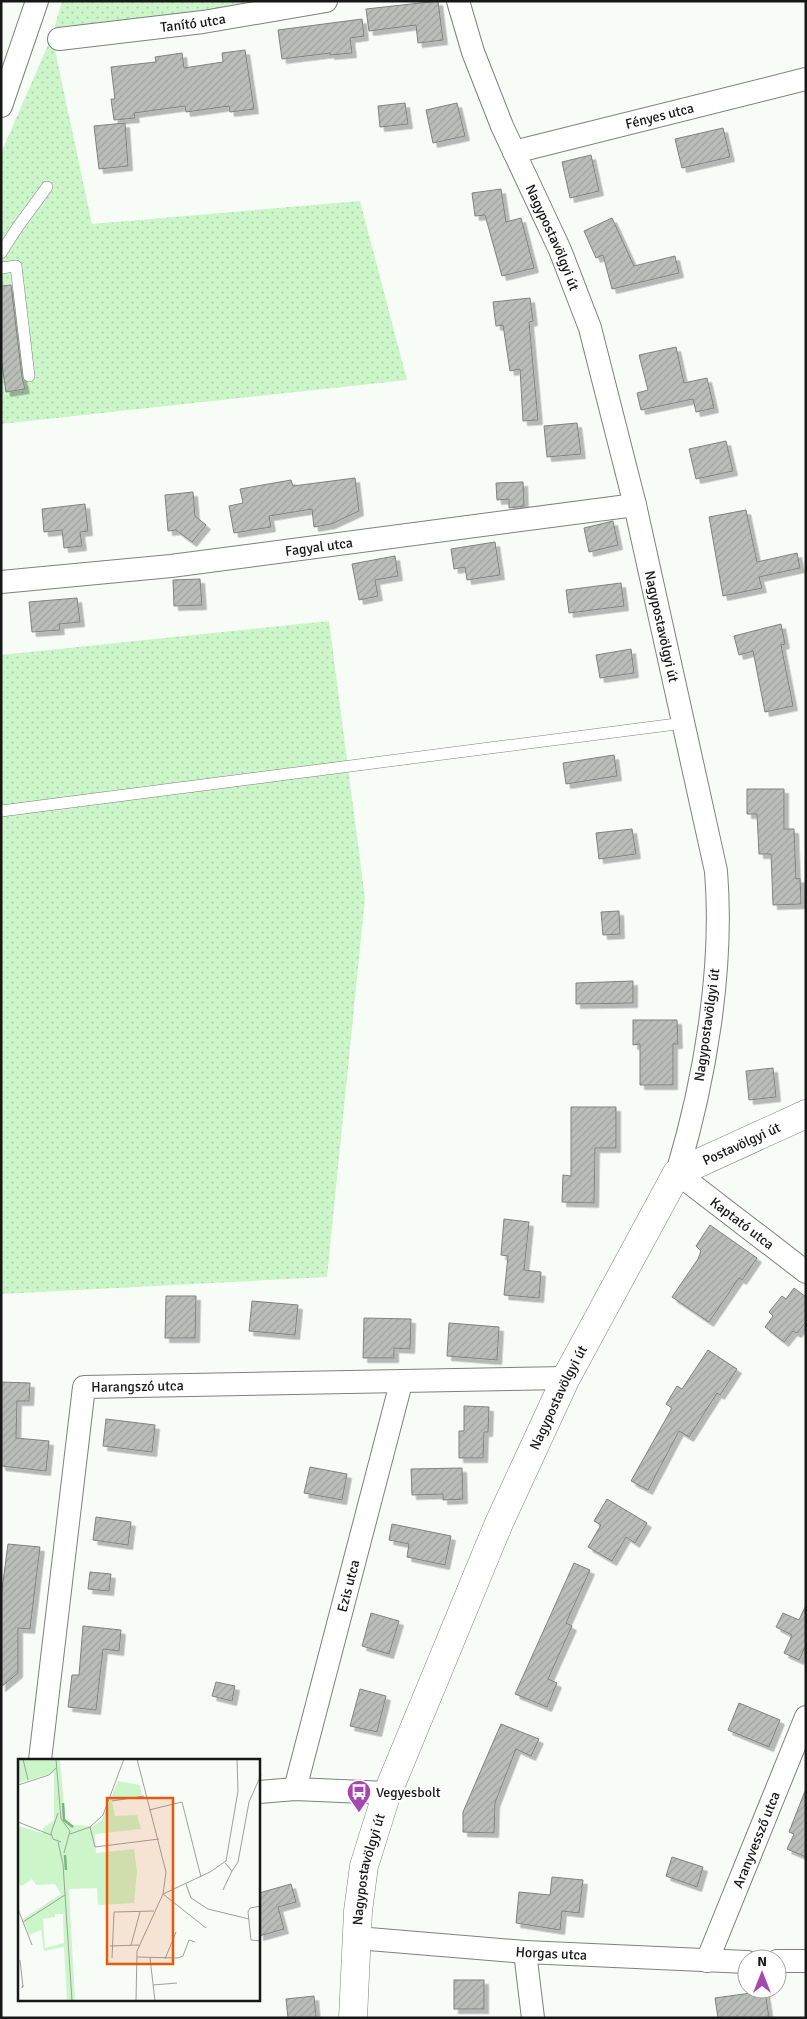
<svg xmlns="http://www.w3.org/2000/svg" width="807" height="2019" viewBox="0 0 807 2019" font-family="Signika,sans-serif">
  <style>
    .green { fill: url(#green-dots) }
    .building { fill: url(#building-hatch); stroke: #7f837f; filter: url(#shadow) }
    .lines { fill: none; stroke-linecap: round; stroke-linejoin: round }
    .service-casing { stroke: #7e817d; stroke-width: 12 }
    .minor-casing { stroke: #7e817d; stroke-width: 24 }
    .tertiary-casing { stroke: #7e817d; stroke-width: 29 }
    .service { stroke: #fff; stroke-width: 11 }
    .minor { stroke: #fff; stroke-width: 22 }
    .tertiary { stroke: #fff; stroke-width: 28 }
    .labels { text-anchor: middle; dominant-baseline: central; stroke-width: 5; stroke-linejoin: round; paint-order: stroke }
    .street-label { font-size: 14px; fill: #161716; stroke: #fff }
    .poi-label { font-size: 14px; fill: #161716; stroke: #fff; text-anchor: start }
    .inset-river { fill: none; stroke: #79b778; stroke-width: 2.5 }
    .inset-road { fill: none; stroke: #9da09d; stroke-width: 1 }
    .view { fill: #e8590c; fill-opacity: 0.15; stroke: #e8590c; stroke-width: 2.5 }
    .inset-edge { fill: none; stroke: #161716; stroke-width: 2.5 }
  </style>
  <defs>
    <pattern id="green-dots" width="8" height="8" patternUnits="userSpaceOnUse" patternTransform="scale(1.25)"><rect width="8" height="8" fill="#ccf6ca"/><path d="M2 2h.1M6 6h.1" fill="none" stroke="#aed2ad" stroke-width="1.8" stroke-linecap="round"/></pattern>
    <pattern id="building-hatch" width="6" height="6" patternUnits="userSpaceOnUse" patternTransform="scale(1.25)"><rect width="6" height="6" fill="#babeb9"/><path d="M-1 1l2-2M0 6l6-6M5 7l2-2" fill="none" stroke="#9fa39e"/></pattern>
    <filter id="shadow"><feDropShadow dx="4.5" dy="4.5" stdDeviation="0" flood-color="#0004"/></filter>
  </defs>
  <rect width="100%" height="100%" fill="#f7fcf7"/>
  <!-- green -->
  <g class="green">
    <polygon points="62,1 287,1 52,36 92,224 360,201 407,380 1,424 1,153 52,36"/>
    <polygon points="329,621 365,898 327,1277 1,1294 1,655"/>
  </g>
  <!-- building -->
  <g class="building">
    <polygon points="438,1 443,40 418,43 416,25 369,31 366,9"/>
    <polygon points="362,19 364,36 350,38 352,53 330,55 330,53 282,59 278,30"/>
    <polygon points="245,50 254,109 230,112 229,106 186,112 185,106 134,113 135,118 114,120 111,99 115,99 111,67 156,62 155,57 182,53 184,68 223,62 222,53"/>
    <polygon points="405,103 408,124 380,127 378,106"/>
    <polygon points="457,103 465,136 433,143 426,110"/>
    <polygon points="125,123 128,166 99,169 94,126"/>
    <polygon points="723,128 730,157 682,168 675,139"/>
    <polygon points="591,155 599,191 570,198 562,162"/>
    <polygon points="501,189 506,222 521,218 534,268 502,276 485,215 475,216 472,193"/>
    <polygon points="612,218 634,266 675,256 679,273 612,289 603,255 596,258 584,231"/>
    <polygon points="11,285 22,377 25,389 6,392 1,358 1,286"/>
    <polygon points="530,298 533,321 529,322 538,420 523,421 520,369 510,371 503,325 496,326 493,302"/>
    <polygon points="676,347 684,383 707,378 714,408 696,412 693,399 641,410 637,393 648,390 639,355"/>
    <polygon points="577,423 581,454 547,457 544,426"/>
    <polygon points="726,441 733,471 696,479 689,449"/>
    <polygon points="355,478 359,511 331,524 314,527 312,509 269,516 271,527 234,533 229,506 243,503 240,489 291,480 293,486"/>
    <polygon points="523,482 524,506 509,508 509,499 497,500 496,483"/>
    <polygon points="193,492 195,516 206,525 192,542 176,530 168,531 165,495"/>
    <polygon points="85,504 88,531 80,532 82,546 64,548 62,530 44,532 42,509"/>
    <polygon points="746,510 757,562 797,553 800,568 759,577 762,588 723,596 709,517"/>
    <polygon points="613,521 618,545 589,552 584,528"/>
    <polygon points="495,542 500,575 467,580 465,567 454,569 451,549"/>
    <polygon points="395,556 398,576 375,580 378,596 359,600 352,564"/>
    <polygon points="200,579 202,605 174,606 173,580"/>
    <polygon points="621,583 624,606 569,613 566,590"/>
    <polygon points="77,598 80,622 59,624 60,630 32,632 29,602"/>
    <polygon points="781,624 785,644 781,645 793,706 765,712 753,651 739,655 734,636"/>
    <polygon points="631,649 634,673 600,678 596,655"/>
    <polygon points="614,755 617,776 566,784 563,763"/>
    <polygon points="747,789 784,789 784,829 794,829 796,879 800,878 801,904 773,905 771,854 759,854 757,814 747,814"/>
    <polygon points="632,829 636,854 599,859 596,833"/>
    <polygon points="619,911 620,934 603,935 601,912"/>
    <polygon points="633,981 633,1003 576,1004 576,983"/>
    <polygon points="633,1020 677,1020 678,1044 673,1044 673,1085 640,1085 640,1044 633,1045"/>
    <polygon points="773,1068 776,1097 749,1100 746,1071"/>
    <polygon points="571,1107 616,1107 616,1148 595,1148 594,1203 562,1202 563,1175 571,1176"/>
    <polygon points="504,1219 529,1222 524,1270 541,1272 539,1298 504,1295 508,1256 501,1255"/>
    <polygon points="710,1225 757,1258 742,1280 739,1278 709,1322 672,1297 698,1259 701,1251 696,1246"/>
    <polygon points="794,1288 806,1297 806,1322 797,1333 793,1331 784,1342 765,1327 773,1316 769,1312 782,1296 786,1299"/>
    <polygon points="166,1296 196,1296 195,1338 165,1338"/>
    <polygon points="252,1301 298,1305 295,1335 249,1331"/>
    <polygon points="364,1318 411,1319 410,1349 394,1348 394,1358 363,1358"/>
    <polygon points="449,1323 499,1327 497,1360 447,1356"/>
    <polygon points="708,1350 737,1369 720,1395 717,1393 689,1437 679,1431 648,1490 631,1481 672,1408 666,1404 677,1386 682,1389"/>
    <polygon points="1,1382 30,1383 29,1401 17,1401 16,1438 49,1441 46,1471 1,1466"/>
    <polygon points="464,1406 489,1407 488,1432 484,1432 483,1458 459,1458 459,1431 464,1431"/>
    <polygon points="106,1419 155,1425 152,1452 103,1446"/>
    <polygon points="310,1467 347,1474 342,1500 304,1493"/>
    <polygon points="462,1468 463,1499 443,1500 443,1494 412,1495 411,1469"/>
    <polygon points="607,1499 647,1523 635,1543 626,1537 612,1561 588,1547 601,1525 594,1521"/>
    <polygon points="96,1517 131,1522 128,1545 93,1540"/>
    <polygon points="392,1524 451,1536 445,1565 407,1557 409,1544 389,1540"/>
    <polygon points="8,1544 40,1547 30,1629 18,1628 18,1673 1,1687 1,1597"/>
    <polygon points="574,1563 590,1570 566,1623 572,1626 548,1679 557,1683 547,1707 515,1694"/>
    <polygon points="90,1572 111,1574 109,1591 88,1589"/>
    <polygon points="806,1605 806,1645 799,1660 784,1653 792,1635 776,1627 783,1613 799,1620"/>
    <polygon points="371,1613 399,1621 389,1654 362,1646"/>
    <polygon points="83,1626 121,1630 119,1651 103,1649 96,1710 68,1707 72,1675 79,1675"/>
    <polygon points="216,1682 235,1686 232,1701 212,1696"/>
    <polygon points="360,1689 386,1696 377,1732 350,1726"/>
    <polygon points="739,1703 780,1720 769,1747 728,1730"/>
    <polygon points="501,1724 539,1739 531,1756 516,1749 495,1803 494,1833 463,1832 463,1812"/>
    <polygon points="805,1791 806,1791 806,1857 787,1849 794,1834 789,1832"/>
    <polygon points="672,1857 703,1867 697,1887 666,1876"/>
    <polygon points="552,1877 583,1880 579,1913 562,1911 560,1930 516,1923 519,1892 550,1895"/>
    <polygon points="291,1884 296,1902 278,1907 284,1929 259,1936 259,1893"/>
    <rect x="454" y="1980" width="30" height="29"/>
    <polygon points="765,1991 769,2018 718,2018 715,1998"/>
    <polygon points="314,1996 316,2018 288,2018 286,1999"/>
  </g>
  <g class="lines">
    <defs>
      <g id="service">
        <polyline points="1,253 17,228 47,187"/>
        <polyline points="1,268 16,266 29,376"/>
        <polyline points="1,811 684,723"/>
      </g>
      <g id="minor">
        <path id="s1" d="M458 1 473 52 502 126 560 250 590 328 635 505 716 871C724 968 705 1080 677 1173L806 1272"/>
        <path id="s2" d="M59 39 203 22 326 1"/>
        <polyline points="1,106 37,1"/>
        <path id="s3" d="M514 152 806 79"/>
        <path id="s4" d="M1 582 171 566 635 505"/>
        <path id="s5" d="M40 1760 84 1387 566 1378"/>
        <path id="s6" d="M295 1789 401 1383"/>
        <polyline points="259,1792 295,1789 387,1793"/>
        <path id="s7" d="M357 1938 525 1952 747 1962"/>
        <polyline points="525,1952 533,2018"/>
        <path id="s8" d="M707 1961 806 1717"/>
        <polyline points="777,1961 806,1961"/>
      </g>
      <g id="tertiary">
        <path id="s9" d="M353 2018 358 1911 364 1866 385 1799 499 1523 566 1378 677 1173 806 1114"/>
      </g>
    </defs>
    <!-- service casing -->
    <use href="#service" class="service-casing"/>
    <!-- minor casing -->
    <use href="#minor" class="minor-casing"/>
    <!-- tertiary casing -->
    <use href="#tertiary" class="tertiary-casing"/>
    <!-- service -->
    <use href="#service" class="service"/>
    <!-- minor -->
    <use href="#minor" class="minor"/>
    <!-- tertiary -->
    <use href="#tertiary" class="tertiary"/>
  </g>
  <!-- icons -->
  <defs>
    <symbol id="bus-pin" viewBox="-11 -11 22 30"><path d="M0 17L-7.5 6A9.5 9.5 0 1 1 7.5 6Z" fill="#a647af" stroke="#fff"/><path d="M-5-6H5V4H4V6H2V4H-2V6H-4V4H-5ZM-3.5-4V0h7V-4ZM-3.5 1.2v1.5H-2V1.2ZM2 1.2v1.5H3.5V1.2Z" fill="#fff"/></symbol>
  </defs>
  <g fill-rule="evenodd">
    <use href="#bus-pin" x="345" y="1778" width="28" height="38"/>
  </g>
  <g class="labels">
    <!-- street labels -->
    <g class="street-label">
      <text stroke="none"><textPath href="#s2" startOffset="135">Tanító utca</textPath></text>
      <text stroke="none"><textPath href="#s3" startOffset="150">Fényes utca</textPath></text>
      <text stroke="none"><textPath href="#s1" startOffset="255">Nagypostavölgyi út</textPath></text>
      <text stroke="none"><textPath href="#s4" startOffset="320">Fagyal utca</textPath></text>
      <text stroke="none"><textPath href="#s1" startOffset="660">Nagypostavölgyi út</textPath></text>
      <text transform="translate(707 1025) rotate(-82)">Nagypostavölgyi út</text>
      <text stroke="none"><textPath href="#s9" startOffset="985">Postavölgyi út</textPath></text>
      <text stroke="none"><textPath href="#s1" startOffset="1299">Kaptató utca</textPath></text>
      <text stroke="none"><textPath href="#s5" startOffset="429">Harangszó utca</textPath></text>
      <text stroke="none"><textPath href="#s9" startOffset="660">Nagypostavölgyi út</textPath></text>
      <text stroke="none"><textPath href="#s6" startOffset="210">Ezis utca</textPath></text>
      <text stroke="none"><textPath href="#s8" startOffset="131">Aranyvessző utca</textPath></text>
      <text stroke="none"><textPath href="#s9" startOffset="150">Nagypostavölgyi út</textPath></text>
      <text stroke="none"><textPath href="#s7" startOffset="195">Horgas utca</textPath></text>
    </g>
    <!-- poi labels -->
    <g class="poi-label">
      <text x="376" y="1792">Vegyesbolt</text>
    </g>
  </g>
  <!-- overview -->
  <g transform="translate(18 1759)">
    <rect width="242" height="242" fill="#f7fcf7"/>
    <path d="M0 0H42L47 59 54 66 75 67 84 61 100 22 122 26 124 37 94 42 97 57 119 56 123 70 77 75 78 94 116 90 119 113 116 144 80 146 79 129 51 130 57 242H49L46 188 26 192 23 171 11 176 5 160 43 135 37 125 18 126 14 120 4 127 0 124V67L24 74 25 69 36 61V14L0 24ZM37 155H45L46 184 27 189 25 160 37 158Z" fill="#ccf6ca" fill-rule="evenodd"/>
    <path class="inset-river" d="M45 44 46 61 55 68M47 96 48 111"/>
    <path class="inset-road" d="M5 0 10 21M38 0 43 60 52 72 46 94M0 26 31 16 38 9M94 42 126 37M131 51 164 43 183 118M40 54 33 74 35 80 43 83M0 63 33 76M72 68 77 88 141 80M52 75 72 68 85 56 106 0M40 83 45 105 54 242M207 104 214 112 220 103 231 43 243 16M168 125 173 139 190 150 231 160M205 131 214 112M145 135 192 113 208 102 220 32 219 0M145 135 188 169M243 147 232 149 230 153 233 181 243 182M0 150 14 186M5 163 47 136M113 186 122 153M92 187 121 186M119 198 160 199 165 197 171 181 177 183M94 199 96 153 136 152M132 199 137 242M147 200 158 173M2 201 5 228 4 229 5 226M135 226 159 224M118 242 119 192 145 135 148 113 119 0"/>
    <path class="view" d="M89 39H155V205H89Z"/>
    <rect width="242" height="242" class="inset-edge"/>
  </g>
  <!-- border -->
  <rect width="807" height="2019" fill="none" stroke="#161716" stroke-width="5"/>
  <!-- north arrow -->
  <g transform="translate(762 1974)"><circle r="24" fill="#ffffff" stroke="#a2a2a2"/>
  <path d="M0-4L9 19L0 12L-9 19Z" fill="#a647af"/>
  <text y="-8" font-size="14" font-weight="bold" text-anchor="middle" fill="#161716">N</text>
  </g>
</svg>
